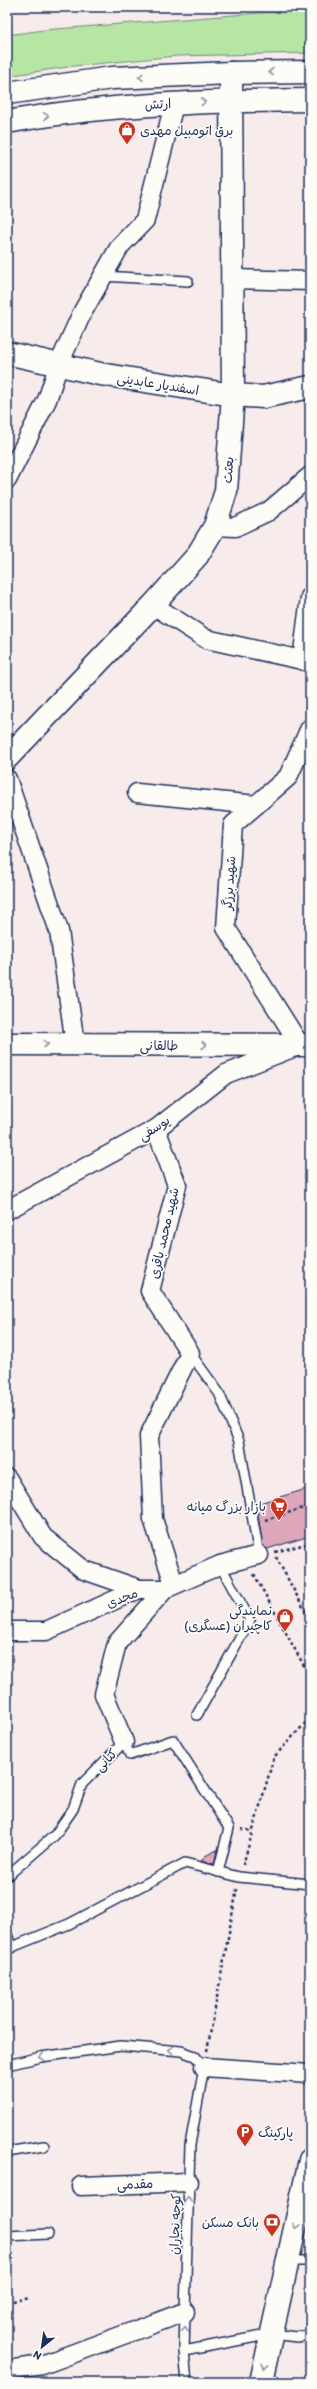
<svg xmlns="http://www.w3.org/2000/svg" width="317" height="2389" viewBox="0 0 317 2389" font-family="Itim,'Playpen Sans Arabic',sans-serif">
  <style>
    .green { fill: #b7e6a4; stroke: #698a81 }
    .building { fill: #dda6bb; stroke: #1b2f5e }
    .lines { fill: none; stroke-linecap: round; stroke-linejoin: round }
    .lane-casing { stroke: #1b2f5e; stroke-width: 12 }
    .street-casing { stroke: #1b2f5e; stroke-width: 21 }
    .secondary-casing { stroke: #1b2f5e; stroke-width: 25 }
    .path { stroke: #1b2f5e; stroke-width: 2.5; stroke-dasharray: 3 3; stroke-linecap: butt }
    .lane { stroke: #fdfcf7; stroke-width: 9 }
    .street { stroke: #fdfcf7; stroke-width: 18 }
    .secondary { stroke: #fdfcf7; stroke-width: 22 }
    .oneway { stroke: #8c96aa }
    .labels { text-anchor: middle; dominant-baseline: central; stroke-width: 3.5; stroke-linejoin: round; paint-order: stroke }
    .street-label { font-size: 13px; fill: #1b2f5e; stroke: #fdfcf7 }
    .poi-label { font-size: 13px; fill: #1b2f5e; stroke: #fdfcf7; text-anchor: end }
  </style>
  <rect width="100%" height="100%" fill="#f7ebeb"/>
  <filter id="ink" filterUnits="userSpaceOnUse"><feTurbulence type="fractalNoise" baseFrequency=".025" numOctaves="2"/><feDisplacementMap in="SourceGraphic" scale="8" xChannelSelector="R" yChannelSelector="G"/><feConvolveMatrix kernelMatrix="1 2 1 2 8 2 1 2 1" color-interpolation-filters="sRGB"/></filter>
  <g filter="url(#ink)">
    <!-- green -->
    <polygon class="green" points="310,9 310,53 177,56 74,66 7,76 7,35 44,30"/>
    <!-- building -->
    <g class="building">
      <polygon points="310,1488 310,1536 267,1549 263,1546 256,1504"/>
      <polygon points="217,1850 214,1864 201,1861 205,1856"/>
    </g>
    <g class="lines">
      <defs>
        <g id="lane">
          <polyline points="103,276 188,281"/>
          <polyline points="190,1353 219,1393 239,1441 259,1555"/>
          <polyline points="197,1715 250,1620 220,1565"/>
          <polyline points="7,1876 55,1835 73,1809 82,1784 124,1742 130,1755 173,1740 229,1828 218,1872"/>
          <polyline points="7,1935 12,1948"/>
          <polyline points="7,1949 69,1924 185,1863 239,1877 310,1884"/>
          <polyline points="7,2065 41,2057 121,2046 181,2051 195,2056 204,2067 190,2145 185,2312 184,2351 187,2382"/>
          <polyline points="7,2152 44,2146"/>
          <polyline points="7,2236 48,2234"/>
          <polyline points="288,2261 310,2261"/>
          <polyline points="184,2351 272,2334 297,2337 310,2335"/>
        </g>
        <g id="street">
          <polyline points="233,279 310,281"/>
          <polyline points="7,480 47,400 59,364 82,313 120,246 145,220 174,104"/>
          <polyline points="215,526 235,527 269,511 310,476"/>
          <polyline points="153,605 206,639 302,660 310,663"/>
          <polyline points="302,660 310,597"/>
          <polyline points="7,779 59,931 75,1044"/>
          <polyline points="137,793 256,805"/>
          <polyline points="300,1045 226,928 233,825 288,777 310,728"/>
          <polyline points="156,1129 177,1185 150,1291 190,1353 149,1436 153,1519 174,1584"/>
          <polyline points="7,1210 156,1129 226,1074 295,1047"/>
          <polyline points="7,1478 43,1537 84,1570 139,1589"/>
          <polyline points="7,1631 46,1631 139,1589 165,1589 220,1565 259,1555"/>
          <polyline points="124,1742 104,1694 117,1643 165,1589"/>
          <polyline points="204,2067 310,2074"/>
          <polyline points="81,2186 189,2182"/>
          <polyline points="7,2370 42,2365 185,2312"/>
        </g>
        <g id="secondary">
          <polyline points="7,93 112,78 231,73 310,72"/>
          <path d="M7 122C107 104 208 101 310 100"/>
          <polyline points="7,353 100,374 233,395 263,397 310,387"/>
          <polyline points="7,758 153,605 197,556 215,526 226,491 233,395 231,73"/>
          <polyline points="7,1044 310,1045"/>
          <polyline points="261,2382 310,2160"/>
        </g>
      </defs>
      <!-- lane casing -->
      <use href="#lane" class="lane-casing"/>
      <!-- street casing -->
      <use href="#street" class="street-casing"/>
      <!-- secondary casing -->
      <use href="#secondary" class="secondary-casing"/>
      <!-- path -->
      <g class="path">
        <polyline points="265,1520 310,1506"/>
        <polyline points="275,1552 310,1543"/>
        <polyline points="276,1557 310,1620"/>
        <polyline points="254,1574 310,1677"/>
        <polyline points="241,1829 252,1831"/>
        <polyline points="243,1865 274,1757 310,1718"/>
        <polyline points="207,2051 237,1889"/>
        <polyline points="7,2302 30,2298"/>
      </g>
      <!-- lane -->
      <use href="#lane" class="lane"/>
      <!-- street -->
      <use href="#street" class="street"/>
      <!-- secondary -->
      <use href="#secondary" class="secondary"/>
    </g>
    <!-- one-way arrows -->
    <defs><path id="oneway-chevron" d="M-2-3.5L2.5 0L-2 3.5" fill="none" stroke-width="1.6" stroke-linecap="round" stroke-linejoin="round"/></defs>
    <g class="oneway">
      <use href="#oneway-chevron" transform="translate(271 72) rotate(180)"/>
      <use href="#oneway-chevron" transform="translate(141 77) rotate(177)"/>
      <use href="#oneway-chevron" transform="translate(203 102) rotate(-3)"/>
      <use href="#oneway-chevron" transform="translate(46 116) rotate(-8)"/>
      <use href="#oneway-chevron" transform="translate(46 1044)"/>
      <use href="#oneway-chevron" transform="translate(204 1045)"/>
      <use href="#oneway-chevron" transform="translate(171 2050) rotate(-175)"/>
      <use href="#oneway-chevron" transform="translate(42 2057) rotate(170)"/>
      <use href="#oneway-chevron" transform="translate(188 2199) rotate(-88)"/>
      <use href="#oneway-chevron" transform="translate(296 2226) rotate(102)"/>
      <use href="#oneway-chevron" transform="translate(185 2329) rotate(-90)"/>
      <use href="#oneway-chevron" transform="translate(265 2366) rotate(102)"/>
    </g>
  </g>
  <!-- icons -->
  <defs>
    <symbol id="shop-pin" viewBox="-11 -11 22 30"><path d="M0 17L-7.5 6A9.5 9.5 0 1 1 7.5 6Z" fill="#c8321e" stroke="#fdfcf7"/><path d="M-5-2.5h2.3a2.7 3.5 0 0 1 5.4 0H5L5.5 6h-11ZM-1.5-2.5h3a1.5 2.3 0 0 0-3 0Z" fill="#fff"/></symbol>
    <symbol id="supermarket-pin" viewBox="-11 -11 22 30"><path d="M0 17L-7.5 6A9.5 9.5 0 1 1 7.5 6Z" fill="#c8321e" stroke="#fdfcf7"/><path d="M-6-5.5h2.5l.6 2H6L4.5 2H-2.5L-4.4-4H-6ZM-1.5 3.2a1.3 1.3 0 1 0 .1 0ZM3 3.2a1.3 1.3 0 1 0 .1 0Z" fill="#fff"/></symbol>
    <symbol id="parking-pin" viewBox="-11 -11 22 30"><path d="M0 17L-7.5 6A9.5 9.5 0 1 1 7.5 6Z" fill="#c8321e" stroke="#fdfcf7"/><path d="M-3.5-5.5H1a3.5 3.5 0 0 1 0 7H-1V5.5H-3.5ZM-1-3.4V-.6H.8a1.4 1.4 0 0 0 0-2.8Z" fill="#fff"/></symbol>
    <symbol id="bank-pin" viewBox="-11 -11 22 30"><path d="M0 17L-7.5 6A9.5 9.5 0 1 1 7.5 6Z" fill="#c8321e" stroke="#fdfcf7"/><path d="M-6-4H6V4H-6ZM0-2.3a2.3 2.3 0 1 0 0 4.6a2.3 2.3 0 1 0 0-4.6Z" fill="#fff"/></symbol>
  </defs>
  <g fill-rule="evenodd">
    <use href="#shop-pin" x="117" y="120" width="20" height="27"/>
    <use href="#supermarket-pin" x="269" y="1496" width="20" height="27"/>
    <use href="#shop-pin" x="275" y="1607" width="20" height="27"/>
    <use href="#parking-pin" x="235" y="2122" width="20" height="27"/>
    <use href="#bank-pin" x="262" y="2212" width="20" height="27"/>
  </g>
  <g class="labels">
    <!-- street labels -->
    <g class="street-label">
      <text transform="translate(158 104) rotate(-3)">ارتش</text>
      <text transform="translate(158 384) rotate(9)">اسفندیار عابدینی</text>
      <text transform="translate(228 470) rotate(-86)">بعثت</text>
      <text transform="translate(229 883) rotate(-86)">شهید برزگر</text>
      <text x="159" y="1045">طالقانی</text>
      <text transform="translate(154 1128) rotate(-33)">یوسفی</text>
      <text transform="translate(164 1233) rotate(-77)">شهید محمد باقری</text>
      <text transform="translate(122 1598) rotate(-22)">مجدی</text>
      <text transform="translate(106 1760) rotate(-45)">کتانی</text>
      <text transform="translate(135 2184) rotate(-2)">مقدمی</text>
      <text transform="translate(175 2224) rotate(-88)">کوچه نجاران</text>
    </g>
    <!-- poi labels -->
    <g class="poi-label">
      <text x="140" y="130" text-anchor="start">برق اتومبیل مهدی</text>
      <text x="266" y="1506">بازار بزرگ میانه</text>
      <text x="272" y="1610">نمایندگی<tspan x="272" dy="15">کاچیران (عسگری)</tspan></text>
      <text x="258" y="2132" text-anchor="start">پارکینگ</text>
      <text x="259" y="2222">بانک مسکن</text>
    </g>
  </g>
  <!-- margin -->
  <rect width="317" height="2389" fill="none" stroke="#fdfcf7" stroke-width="24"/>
  <rect x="12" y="12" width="293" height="2365" fill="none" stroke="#1b2f5e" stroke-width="1.5" filter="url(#ink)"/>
  <!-- north arrow -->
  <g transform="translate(42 2347) rotate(210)" stroke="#fdfcf7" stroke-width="3" paint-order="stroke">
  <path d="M0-3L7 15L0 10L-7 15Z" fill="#1b2f5e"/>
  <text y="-6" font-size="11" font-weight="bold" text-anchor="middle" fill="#1b2f5e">N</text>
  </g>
</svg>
